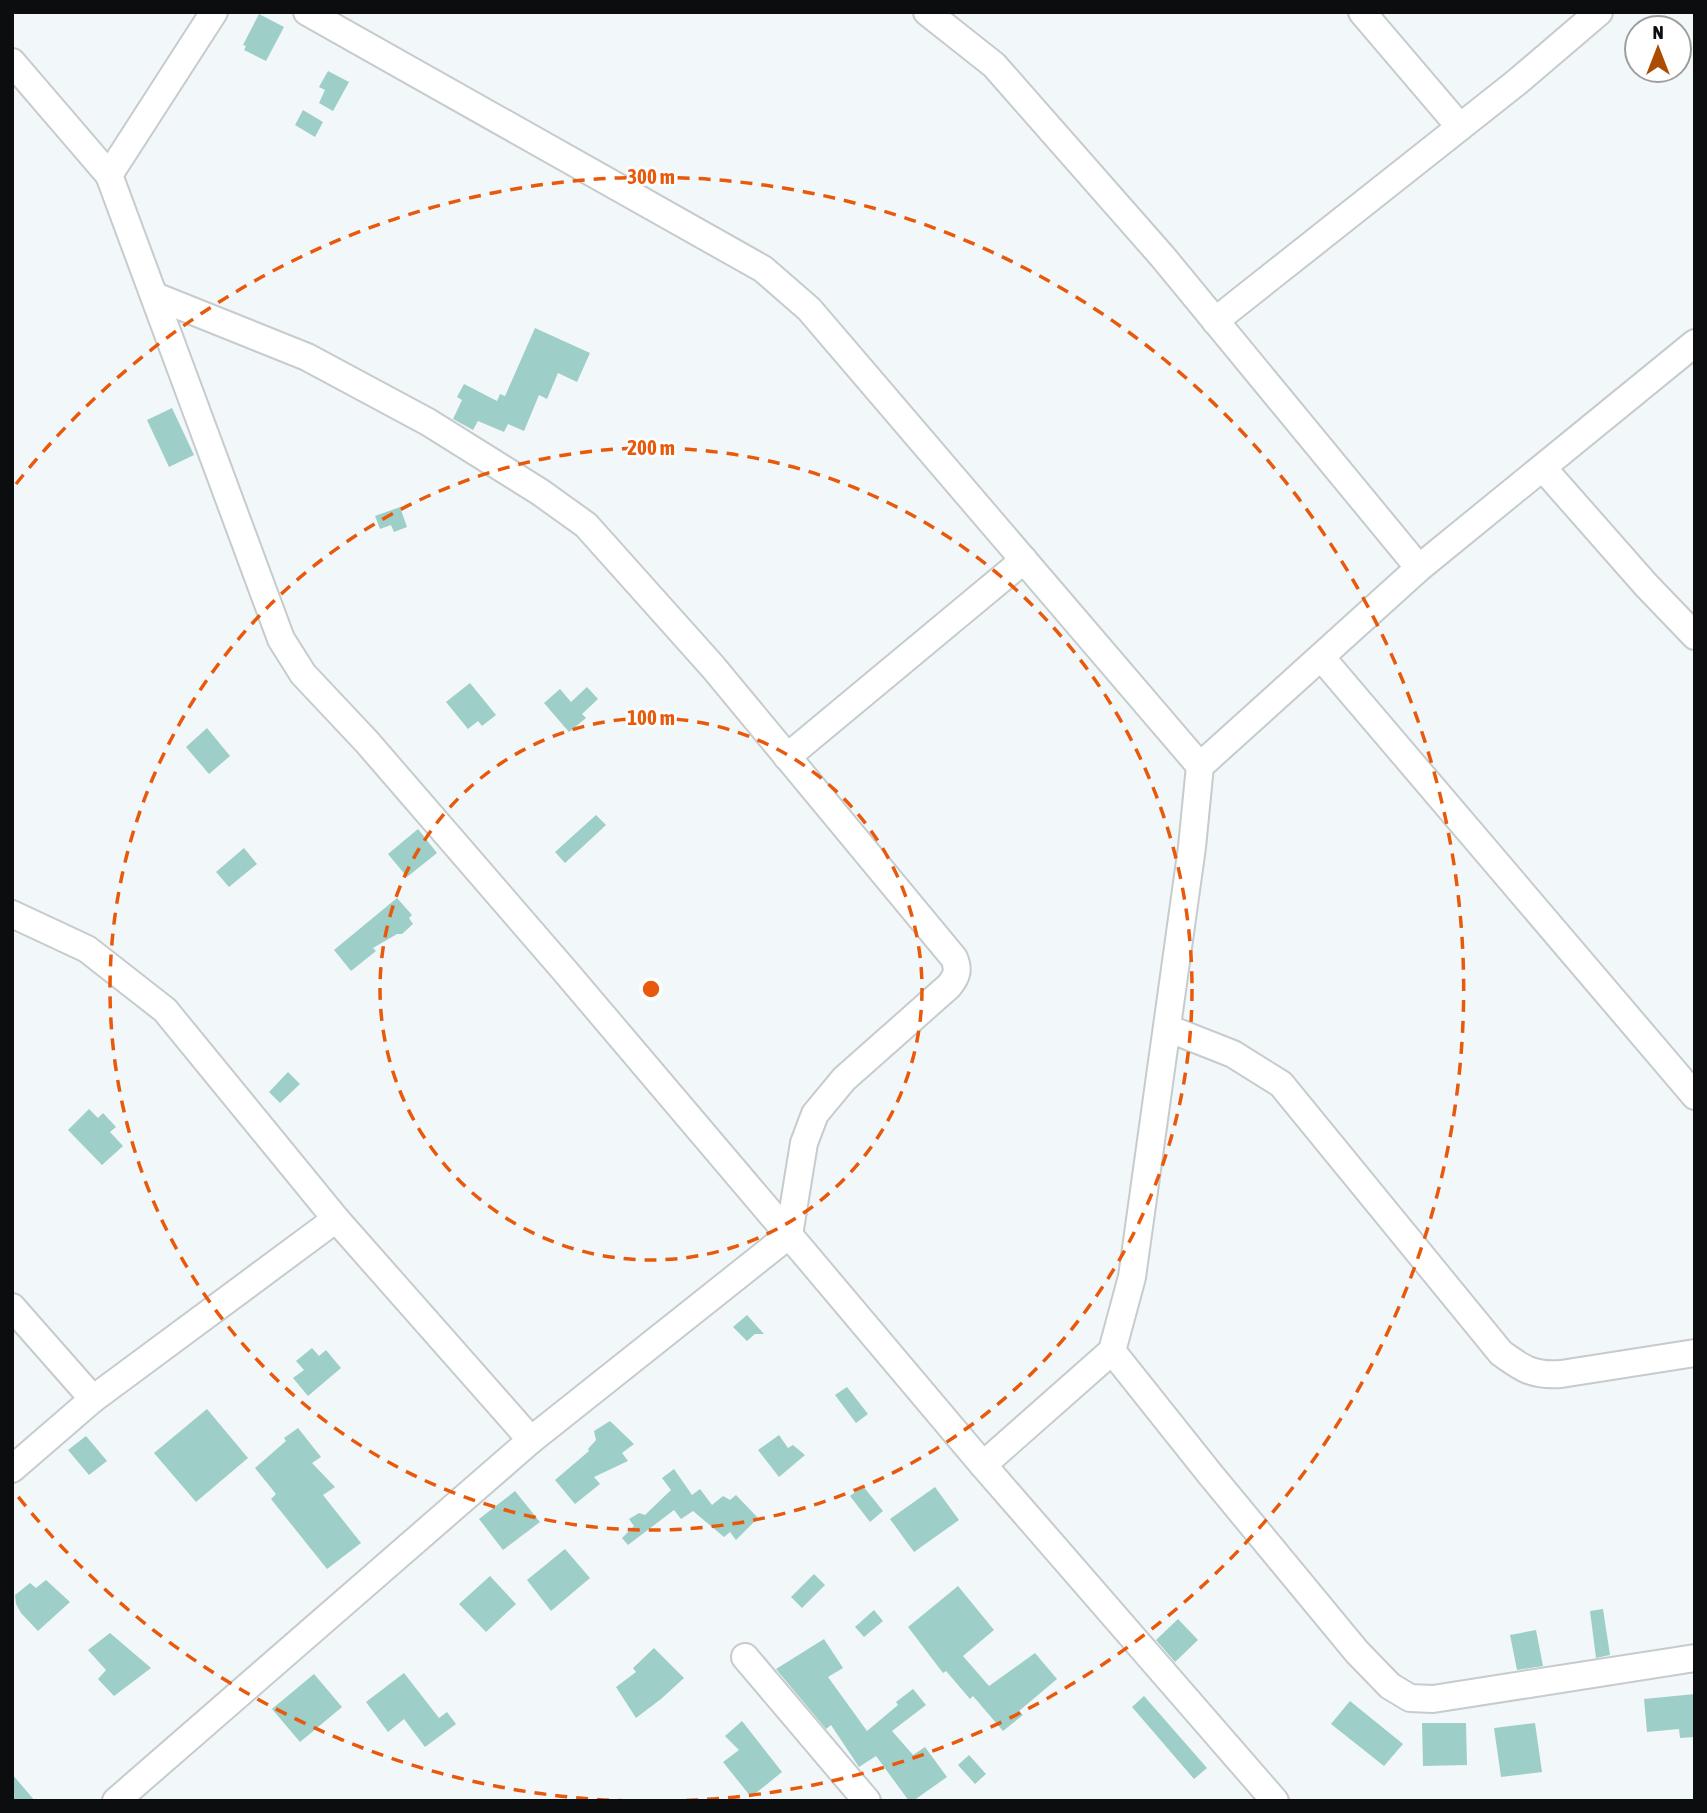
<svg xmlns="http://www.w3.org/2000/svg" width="1707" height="1813" viewBox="0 0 1707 1813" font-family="'Asap Condensed',sans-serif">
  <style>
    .building { fill: #9ecec8 }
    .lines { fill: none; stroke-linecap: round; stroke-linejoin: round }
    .minor-casing { stroke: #c6cbcd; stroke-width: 30 }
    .minor { stroke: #fff; stroke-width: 26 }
    .ring { fill: none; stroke: #e8590c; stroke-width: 3.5; stroke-dasharray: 12 9 }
    .centre { fill: #e8590c; stroke: #fff; stroke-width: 3.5 }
    .ring-label { font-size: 21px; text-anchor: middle; font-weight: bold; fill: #e8590c; stroke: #fff; stroke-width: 5; stroke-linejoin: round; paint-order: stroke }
  </style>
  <rect width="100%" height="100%" fill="#f2f8f9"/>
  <!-- building -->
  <g class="building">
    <polygon points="259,14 284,27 266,61 244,50 246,46 243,45"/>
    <polygon points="328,71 349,82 333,111 319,103 325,90 319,87"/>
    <polygon points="303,110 323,122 315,137 295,125"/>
    <polygon points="535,328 590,353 577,382 558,373 547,399 539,395 524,431 508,424 504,432 478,421 473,430 453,419 462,400 457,397 464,384 497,401 500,394 505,396"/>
    <polygon points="172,408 194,455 169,467 147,420"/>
    <polygon points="400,507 407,527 394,532 391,525 380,529 375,516"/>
    <polygon points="470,683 496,715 482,726 478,721 468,729 446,702"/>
    <polygon points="587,687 598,699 582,714 586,718 569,732 544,703 560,689 571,702"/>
    <polygon points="207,728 230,756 209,774 186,747"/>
    <polygon points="596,815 606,825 565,863 555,852"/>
    <polygon points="418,829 437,853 407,877 388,854"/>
    <polygon points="244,848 257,864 229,887 216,872"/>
    <polygon points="397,898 412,915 409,918 413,924 402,934 397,934 373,948 376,951 351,971 334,950"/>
    <polygon points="288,1072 300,1084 280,1103 269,1092"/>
    <polygon points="89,1109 98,1118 103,1113 116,1127 110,1132 123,1146 102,1165 68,1130"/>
    <polygon points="747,1315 764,1334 755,1334 747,1341 733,1327"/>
    <polygon points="312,1348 319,1356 326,1350 341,1368 308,1396 293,1378 304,1370 296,1361"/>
    <polygon points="847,1387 868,1414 856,1423 835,1395"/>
    <polygon points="207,1409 248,1458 196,1502 154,1453"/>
    <polygon points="610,1421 634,1444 622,1453 628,1461 594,1477 600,1484 575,1504 555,1480 589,1451 588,1449 596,1440 594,1431"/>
    <polygon points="298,1428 321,1457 312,1463 335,1487 323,1495 361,1543 327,1569 271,1499 276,1494 255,1468 286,1441 284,1438"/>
    <polygon points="779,1435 788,1448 793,1445 805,1455 779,1477 758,1450"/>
    <polygon points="86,1436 107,1461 89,1475 68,1450"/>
    <polygon points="674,1469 692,1495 700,1489 712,1505 723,1496 730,1500 736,1495 758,1518 736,1540 730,1532 724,1537 693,1511 681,1519 674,1510 628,1545 622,1538 634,1526 629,1519 639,1513 645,1515 671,1490 662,1478"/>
    <polygon points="863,1486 883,1511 870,1522 850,1496"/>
    <polygon points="935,1487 959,1520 914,1552 890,1519"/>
    <polygon points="515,1491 540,1522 503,1550 479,1519"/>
    <polygon points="565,1549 590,1578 551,1611 527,1580"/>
    <polygon points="814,1574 825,1585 802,1608 791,1597"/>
    <polygon points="490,1576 516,1604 486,1632 459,1604"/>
    <polygon points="46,1580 70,1602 38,1631 21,1613 16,1604 15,1595 30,1583 36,1588"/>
    <polygon points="958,1586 994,1630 963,1656 989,1686 1035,1653 1057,1679 1019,1711 1023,1715 1003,1731 973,1696 970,1699 946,1671 943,1673 908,1627"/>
    <polygon points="1603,1609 1610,1655 1596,1658 1590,1611"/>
    <polygon points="874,1610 883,1621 864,1637 855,1627"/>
    <polygon points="1178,1619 1198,1640 1175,1662 1156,1640"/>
    <polygon points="1536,1630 1543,1666 1517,1670 1510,1635"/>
    <polygon points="110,1633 151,1668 114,1696 98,1679 106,1670 88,1650"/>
    <polygon points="824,1639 843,1668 828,1677 867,1731 898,1705 896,1702 913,1689 926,1705 892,1731 913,1755 925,1747 947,1777 913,1801 909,1801 876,1756 859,1767 831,1725 826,1729 776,1669"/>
    <polygon points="654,1648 684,1678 661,1699 636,1718 616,1687 636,1672 633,1668"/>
    <polygon points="404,1673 439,1718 447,1712 456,1724 425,1747 404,1719 388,1732 366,1702"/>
    <polygon points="314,1674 342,1707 300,1742 272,1709"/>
    <polygon points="1695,1694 1695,1737 1680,1738 1679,1729 1647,1732 1644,1699"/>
    <polygon points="1144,1696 1207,1768 1194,1779 1132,1707"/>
    <polygon points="1350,1701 1403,1744 1384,1766 1331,1724"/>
    <polygon points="742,1721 782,1772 751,1797 723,1762 739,1750 725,1736"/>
    <polygon points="1422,1723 1466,1723 1467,1765 1423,1766"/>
    <polygon points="1535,1723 1542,1772 1501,1777 1494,1728"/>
    <polygon points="969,1755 986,1774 975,1784 958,1765"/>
    <polygon points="12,1774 35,1801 12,1801"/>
  </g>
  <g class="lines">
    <defs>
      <g id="minor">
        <polyline points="307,12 763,269 809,309 1200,766"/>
        <polyline points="927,12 994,65 1162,256 1419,568"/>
        <polyline points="1362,12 1460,127"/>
        <polyline points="12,62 109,175 281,639 303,674 367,742 565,971 789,1235"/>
        <polyline points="109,175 214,12"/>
        <path d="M155 296 307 357 428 422 540 492 586 525 713 667 954 958C959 970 957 976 949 986L844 1079 815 1114 804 1143 789 1235"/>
        <polyline points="1215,321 1517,82 1599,12"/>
        <polyline points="1543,468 1646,585 1695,636"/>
        <polyline points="1321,657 1695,1096"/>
        <polyline points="787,757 1024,560"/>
        <polyline points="12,914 87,949 165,1010 336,1219 531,1440"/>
        <path d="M1167 1028 1233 1054 1281 1084 1501 1353C1523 1369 1533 1376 1561 1374L1695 1353"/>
        <polyline points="12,1307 93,1399"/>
        <polyline points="1112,1351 1210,1474 1357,1652 1390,1686 1410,1698 1433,1699 1695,1658"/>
        <polyline points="983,1465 1112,1351 1132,1277 1192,847 1200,766 1419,568 1695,343"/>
        <polyline points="12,1469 93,1399 336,1219"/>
        <polyline points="745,1657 867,1801"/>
        <polyline points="116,1801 531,1440 789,1235 983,1465 1275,1801"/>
      </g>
    </defs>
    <!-- minor casing -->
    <use href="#minor" class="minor-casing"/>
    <!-- minor -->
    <use href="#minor" class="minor"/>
  </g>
  <!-- distance rings -->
  <g class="ring">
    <circle cx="651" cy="989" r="271"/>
    <circle cx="651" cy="989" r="541"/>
    <path d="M630 1801A812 812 0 0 1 16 1494M16 484A812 812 0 1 1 672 1801"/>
  </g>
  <circle cx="651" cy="989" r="10" class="centre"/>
  <g class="ring-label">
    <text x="651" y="184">300 m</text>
    <text x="651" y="455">200 m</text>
    <text x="651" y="725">100 m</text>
  </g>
  <!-- border -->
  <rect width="1707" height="1813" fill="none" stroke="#0c0d0e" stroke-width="28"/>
  <!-- north arrow -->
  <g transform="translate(1658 49)"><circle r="33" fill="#ffffff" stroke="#9e9e9f" stroke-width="2"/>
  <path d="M0-5L12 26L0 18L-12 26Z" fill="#ac4c02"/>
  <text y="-10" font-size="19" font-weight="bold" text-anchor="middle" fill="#0c0d0e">N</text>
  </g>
</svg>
